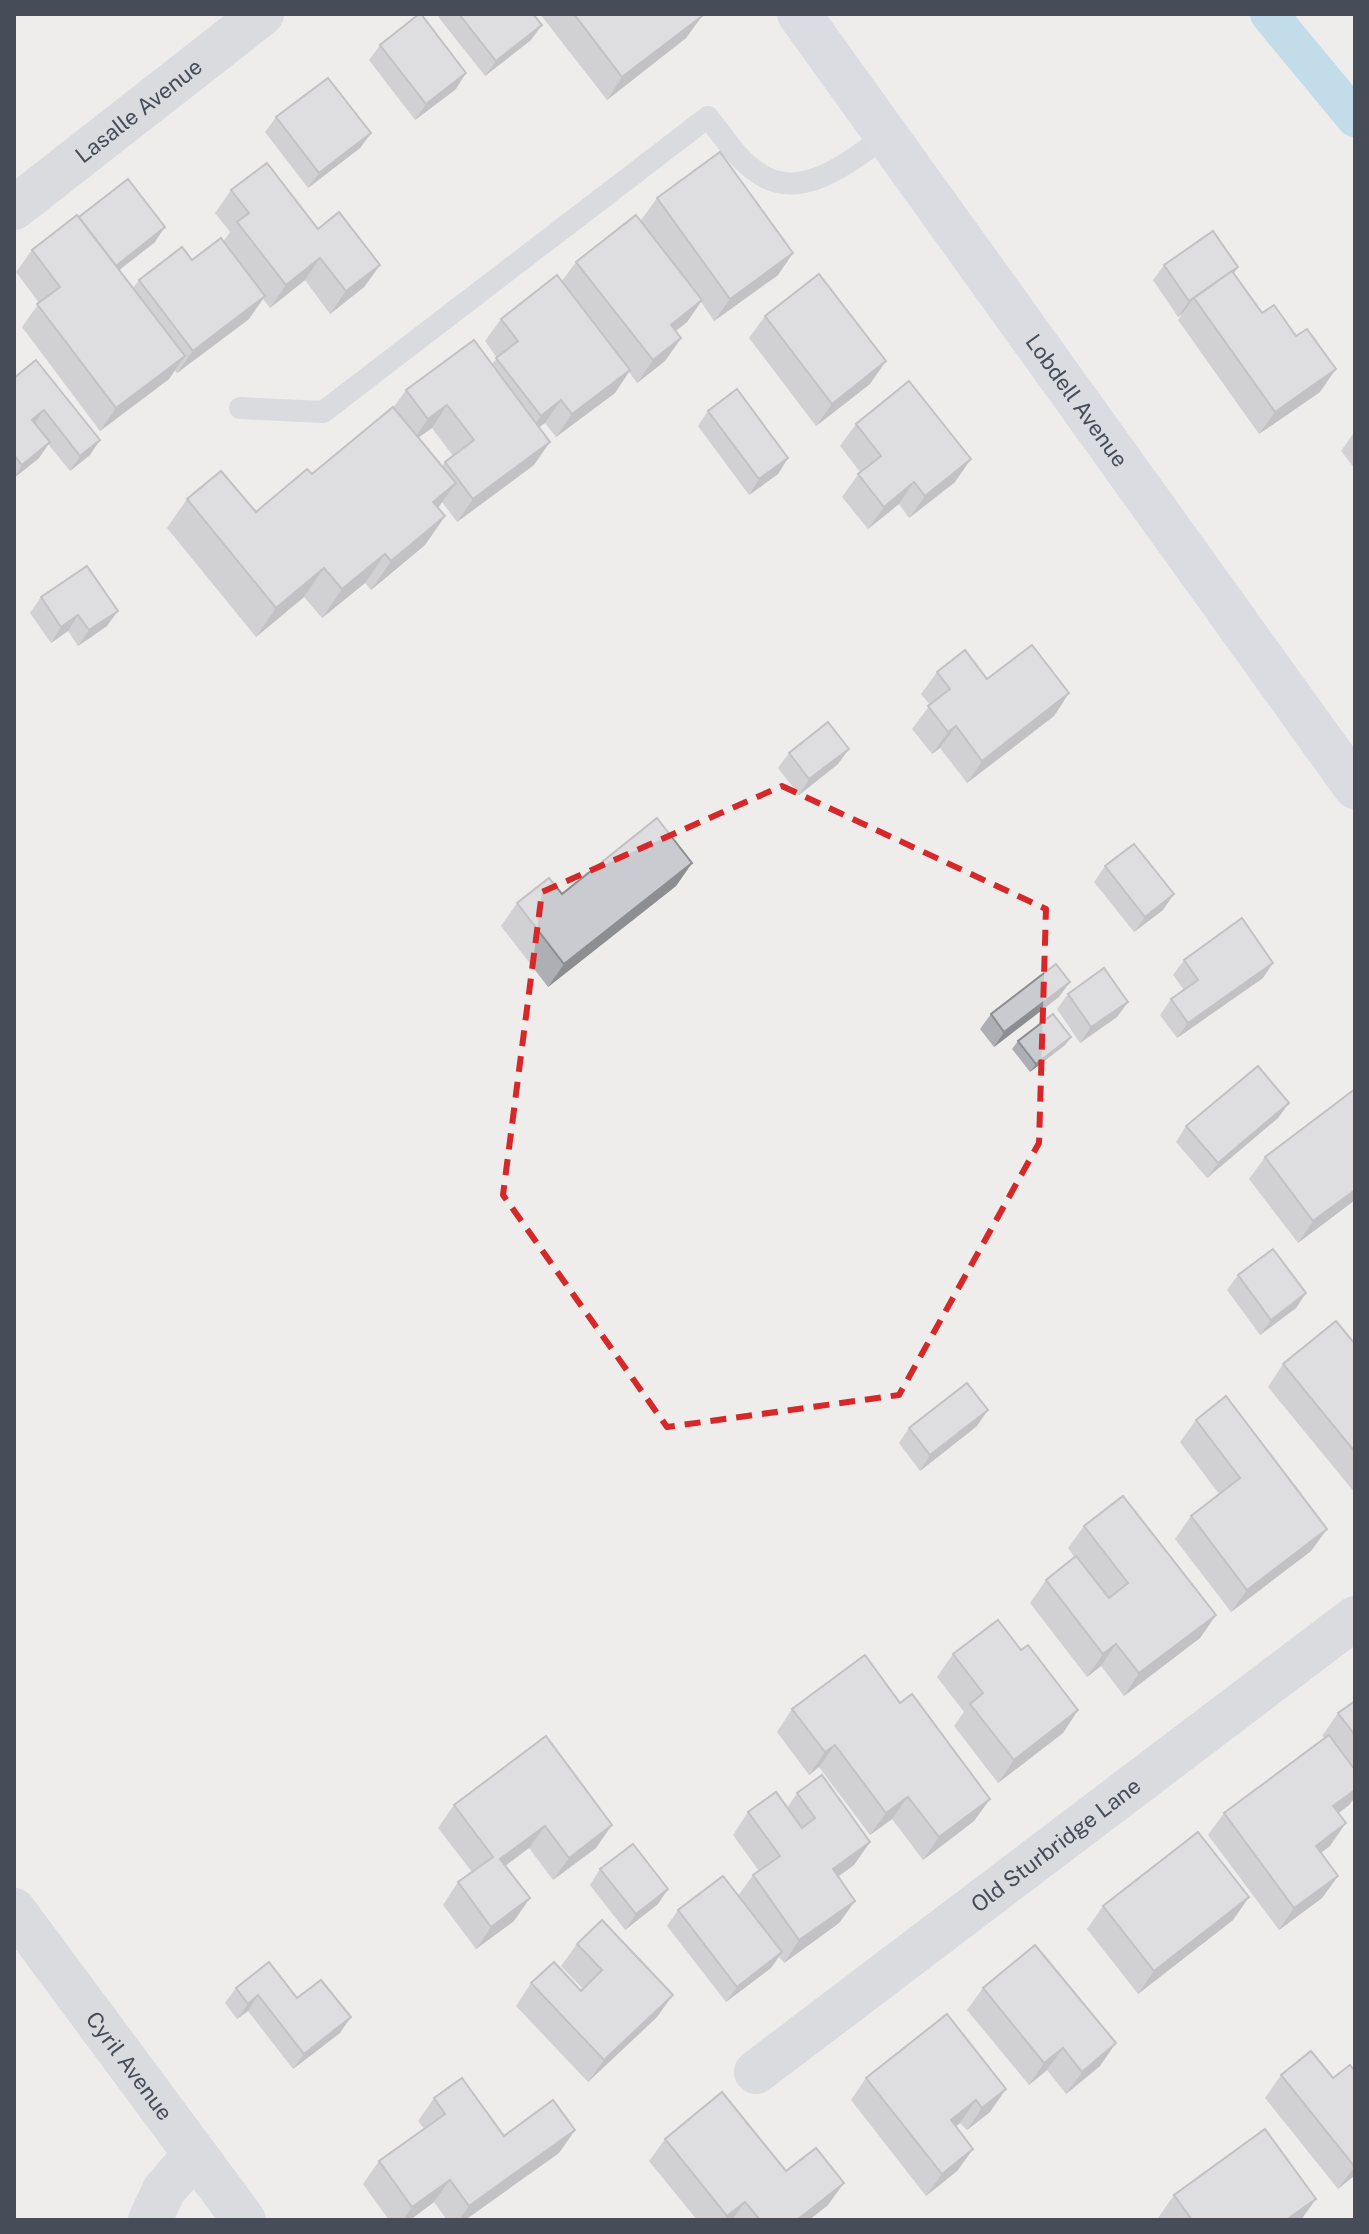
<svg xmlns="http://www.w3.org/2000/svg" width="1369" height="2234" viewBox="0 0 1369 2234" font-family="'Public Sans',sans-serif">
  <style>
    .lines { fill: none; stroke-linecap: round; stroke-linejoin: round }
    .canal { stroke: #8cc9e5; stroke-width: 38 }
    .lane { stroke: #bec5ce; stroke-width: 22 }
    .street { stroke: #bec5ce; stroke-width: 44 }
    .secondary { stroke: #c0c7d4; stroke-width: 44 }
    .wall { fill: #aeafb4; fill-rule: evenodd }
    .shaded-wall { fill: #8d8e92 }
    .building { fill: #cacbd1; stroke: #8d8e92; stroke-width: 2 }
    .marked { fill: none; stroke: #d62828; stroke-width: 6; stroke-dasharray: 16 10; stroke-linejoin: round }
    .labels { text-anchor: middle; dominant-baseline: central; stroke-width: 6; stroke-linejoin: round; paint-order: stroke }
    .street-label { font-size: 22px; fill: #464d58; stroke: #fff }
  </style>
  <rect width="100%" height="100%" fill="#efecec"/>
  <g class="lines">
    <!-- canal -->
    <polyline class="canal" points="1269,14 1355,118"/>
    <!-- lane -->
    <path class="lane" d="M240 408 323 412 708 117C723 136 738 160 758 173 802 204 852 159 887 135"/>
    <!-- street -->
    <g class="street">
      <path id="s1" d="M14 208 262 14"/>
      <path id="s2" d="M14 1910 244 2220"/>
      <path id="s3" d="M756 2072 1355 1618"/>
      <polyline points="150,2220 164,2190 195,2154"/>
    </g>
    <!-- secondary -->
    <path class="secondary" id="s4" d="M799 14 1355 787"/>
  </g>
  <!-- wall -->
  <g class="wall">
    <polygon points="436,14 533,14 531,40 485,76"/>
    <polygon points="540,14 700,14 702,16 686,38 607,100"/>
    <polygon points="380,45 456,89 415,120 369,60"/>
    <polygon points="276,117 371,133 360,148 308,188 265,132"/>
    <polygon points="231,190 318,229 380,265 364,287 330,314 305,280 270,308 263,299 249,319 177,373 175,370 169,379 100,431 22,327 39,303 16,272 32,250 79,217 155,242 119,270 133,288 139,280 192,260 223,242 230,232 215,213"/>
    <path d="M657 198 793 253 778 275 714 321 701 302 687 322 675 331 681 338 665 361 637 383 629 372 615 393 556 437 545 423 539 427 534 465 457 522 442 502 438 508 445 516 425 545 371 590 365 583 322 618 304 597 256 637 167 528 187 499 256 512 312 474 393 408 406 390 492 364 497 358 485 341 501 319 562 281 576 262 641 220ZM432 428 453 456 445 462 442 466 418 438Z"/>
    <polygon points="1164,265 1238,267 1234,273 1320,392 1259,434 1178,320 1183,313 1178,317 1153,280"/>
    <polygon points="765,316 870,384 816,426 749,338"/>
    <polygon points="14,378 90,455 70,471 48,444 39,458 14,478"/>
    <polygon points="708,411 788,458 778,474 749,495 698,426"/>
    <polygon points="856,424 955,482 909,518 899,504 868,529 842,497 860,472 840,446"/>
    <polygon points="1355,431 1355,469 1341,451"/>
    <polygon points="41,597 107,626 78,646 68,631 51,643 30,613"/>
    <polygon points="937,672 987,679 1069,693 1054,716 967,783 940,748 932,754 912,729 930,705 921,694"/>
    <polygon points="789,753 838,764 799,795 778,768"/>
    <polygon points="692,863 676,886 548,987 501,926 517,903"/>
    <polygon points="1105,866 1163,910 1134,932 1094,882"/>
    <polygon points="1184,960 1263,978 1177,1038 1160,1015 1171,999 1184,990 1173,975"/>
    <polygon points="1068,994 1128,1002 1117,1017 1080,1043 1057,1009"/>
    <polygon points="1059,997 994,1047 980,1029 991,1014"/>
    <polygon points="1071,1037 1065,1045 1030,1072 1012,1049 1018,1041"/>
    <polygon points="1289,1103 1278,1118 1207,1178 1176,1142 1186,1126"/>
    <polygon points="1265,1157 1355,1200 1298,1243 1249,1179"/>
    <polygon points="1238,1275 1306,1293 1296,1308 1260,1335 1227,1290"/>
    <polygon points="1355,1344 1355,1493 1268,1387 1283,1364"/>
    <polygon points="1196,1420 1327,1529 1311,1551 1231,1612 1175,1539 1191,1516 1219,1494 1180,1442"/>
    <polygon points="977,1426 920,1471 899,1443 909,1428"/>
    <polygon points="1084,1526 1216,1615 1200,1638 1124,1696 1101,1666 1087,1677 1030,1603 1046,1580 1075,1558 1068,1548"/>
    <polygon points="1021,1650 1078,1710 1063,1733 998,1783 954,1726 964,1712 937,1677 953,1654"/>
    <polygon points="1355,1701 1355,1797 1349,1805 1338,1813 1330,1846 1321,1853 1338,1876 1322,1898 1279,1930 1208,1835 1224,1813 1325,1738 1322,1736 1338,1713"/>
    <polygon points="900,1703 990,1799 974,1821 923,1860 892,1819 870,1835 819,1767 809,1775 777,1732 792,1709"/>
    <polygon points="546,1736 596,1848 553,1880 529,1848 505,1866 514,1921 476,1949 443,1905 458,1882 472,1872 438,1828 454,1805"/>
    <polygon points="797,1793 870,1842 854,1865 838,1877 855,1901 839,1923 784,1963 779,1957 771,1968 726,2002 667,1926 678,1910 738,1896 753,1875 759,1871 733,1835 748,1812 787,1808"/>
    <polygon points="600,1869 668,1889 658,1904 625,1930 590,1885"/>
    <polygon points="1249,1897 1233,1920 1138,1994 1087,1929 1103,1906"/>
    <polygon points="577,1944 657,2017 588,2082 516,2006 531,1983 581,1991 583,1989 561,1966"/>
    <polygon points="236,1988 297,1998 340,2033 293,2069 248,2011 237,2019 225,2003"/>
    <polygon points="983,1988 1100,2066 1066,2094 1047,2070 1029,2085 967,2010"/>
    <polygon points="947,2014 990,2112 967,2130 960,2123 955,2127 973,2149 957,2171 926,2196 851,2100 866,2078"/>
    <polygon points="1355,2071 1355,2175 1338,2189 1265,2098 1281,2075 1333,2078"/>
    <polygon points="434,2098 504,2136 575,2130 559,2153 465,2220 447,2220 434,2202 410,2220 389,2220 363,2184 379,2161 424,2129 418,2121"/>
    <polygon points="665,2139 786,2171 828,2205 809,2220 697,2220 649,2161"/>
    <polygon points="1174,2195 1301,2220 1160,2220 1158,2218"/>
  </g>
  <!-- shaded-wall -->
  <g class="shaded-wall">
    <polygon points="702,16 686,38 607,100 622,77"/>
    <polygon points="542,25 531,40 485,76 496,61"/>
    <polygon points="466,73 456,89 415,120 426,104"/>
    <polygon points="371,133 360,148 308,188 319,173"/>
    <polygon points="165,227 155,242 104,282 115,266"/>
    <polygon points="793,253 778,275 714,321 730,299"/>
    <polygon points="320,258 305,280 270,308 286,285"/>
    <polygon points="380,265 364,287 330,314 346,291"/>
    <polygon points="1238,267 1228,282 1194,298 1183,313 1178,317 1189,301"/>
    <polygon points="265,296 249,319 177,373 193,351"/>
    <polygon points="702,300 687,322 655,348 671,325"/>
    <polygon points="681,338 665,361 637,383 653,360"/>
    <polygon points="185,356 169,379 100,431 116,408"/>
    <polygon points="886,361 870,384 816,426 832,404"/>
    <polygon points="1336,369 1320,392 1259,434 1275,412"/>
    <polygon points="630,370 615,393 556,437 572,414"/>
    <polygon points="561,400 545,423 525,438 541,416"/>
    <polygon points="447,405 432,428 412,442 428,419"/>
    <polygon points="44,410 33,426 32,420"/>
    <polygon points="100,440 90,455 70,471 80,456"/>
    <polygon points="50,442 39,458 14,478 22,465"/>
    <polygon points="550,442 534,465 457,522 473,499"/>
    <polygon points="788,458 778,474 749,495 759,479"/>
    <polygon points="971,459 955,482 909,518 925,496"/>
    <polygon points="914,482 899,504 868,529 884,507"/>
    <polygon points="456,483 435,512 433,502"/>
    <polygon points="445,516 425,545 371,590 391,561"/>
    <polygon points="385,554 365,583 322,618 342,589"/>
    <polygon points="324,568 304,597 256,637 276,608"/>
    <polygon points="118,611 107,626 78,646 89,630"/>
    <polygon points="78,615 68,631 51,643 61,627"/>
    <polygon points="1069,693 1054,716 967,783 982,761"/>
    <polygon points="956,726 940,748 932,754 948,732"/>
    <polygon points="849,749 838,764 799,795 809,779"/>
    <polygon points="692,863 676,886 548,987 564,964"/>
    <polygon points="1174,894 1163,910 1134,932 1145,917"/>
    <polygon points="1273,963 1263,978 1177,1038 1188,1023"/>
    <polygon points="1070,982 1059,997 994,1047 1004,1032"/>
    <polygon points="1128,1002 1117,1017 1080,1043 1091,1027"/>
    <polygon points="1071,1037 1065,1045 1030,1072 1036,1064"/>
    <polygon points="1289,1103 1278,1118 1207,1178 1218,1163"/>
    <polygon points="1355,1190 1355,1200 1298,1243 1313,1221"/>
    <polygon points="1306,1293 1296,1308 1260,1335 1271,1320"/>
    <polygon points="988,1410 977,1426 920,1471 930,1455"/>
    <polygon points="1327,1529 1311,1551 1231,1612 1247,1590"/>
    <polygon points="1216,1615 1200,1638 1124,1696 1139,1673"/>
    <polygon points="1116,1644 1101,1666 1087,1677 1103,1654"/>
    <polygon points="1078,1710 1063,1733 998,1783 1014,1760"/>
    <polygon points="835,1745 819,1767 809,1775 825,1752"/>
    <polygon points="1355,1790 1355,1797 1349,1805 1318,1829 1333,1806"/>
    <polygon points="908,1797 892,1819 870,1835 886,1813"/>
    <polygon points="990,1799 974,1821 923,1860 939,1837"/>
    <polygon points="1346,1823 1330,1846 1300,1868 1316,1846"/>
    <polygon points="612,1825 596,1848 553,1880 569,1858"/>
    <polygon points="545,1826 529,1848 484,1882 500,1859"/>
    <polygon points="870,1842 854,1865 817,1891 833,1869"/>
    <polygon points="1338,1876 1322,1898 1279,1930 1294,1908"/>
    <polygon points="668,1889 658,1904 625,1930 636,1914"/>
    <polygon points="1249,1897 1233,1920 1138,1994 1154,1971"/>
    <polygon points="530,1898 514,1921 476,1949 491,1927"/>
    <polygon points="855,1901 839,1923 784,1963 799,1940"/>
    <polygon points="782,1952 771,1968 726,2002 737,1987"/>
    <polygon points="258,1995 248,2011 237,2019 248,2004"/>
    <polygon points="673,1995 657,2017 588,2082 604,2060"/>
    <polygon points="351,2017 340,2033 293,2069 304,2054"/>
    <polygon points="1116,2043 1100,2066 1066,2094 1082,2072"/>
    <polygon points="1063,2048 1047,2070 1029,2085 1044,2063"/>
    <polygon points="1006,2089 990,2112 967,2130 982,2108"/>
    <polygon points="976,2100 960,2123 935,2143 951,2120"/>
    <polygon points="575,2130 559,2153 465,2220 459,2220 469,2206"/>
    <polygon points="973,2149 957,2171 926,2196 942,2174"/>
    <polygon points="1355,2166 1355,2175 1338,2189"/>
    <polygon points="450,2180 434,2202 410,2220 403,2220 412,2207"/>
    <polygon points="844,2183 828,2205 809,2220 797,2220"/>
    <polygon points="1316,2199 1301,2220 1286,2220"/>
    <polygon points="745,2202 732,2220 724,2220 727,2216"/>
  </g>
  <!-- building -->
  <g class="building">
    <polygon points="419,14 421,14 466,73 426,104 380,45"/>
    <polygon points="459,14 533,14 542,25 496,61"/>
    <polygon points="574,14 700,14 702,16 622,77"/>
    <polygon points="328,78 371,133 319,173 276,117"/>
    <polygon points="720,152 793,253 730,299 657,198"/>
    <polygon points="267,163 318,229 339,212 380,265 346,291 320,258 286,285 237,222 249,213 231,190"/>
    <polygon points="128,179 165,227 116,266 79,217"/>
    <polygon points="77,215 185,356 116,408 37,304 60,287 32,250"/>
    <polygon points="636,215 702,300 671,325 681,338 653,360 576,262"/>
    <polygon points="1213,231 1238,267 1189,301 1164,265"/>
    <polygon points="221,238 265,296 193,351 139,280 182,247 192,260"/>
    <polygon points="1232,271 1262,313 1274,305 1296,336 1307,329 1336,369 1275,412 1194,298"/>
    <polygon points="819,274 886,361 832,404 765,316"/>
    <polygon points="557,275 630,370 572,414 561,400 541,416 496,358 518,341 501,319"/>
    <polygon points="474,340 550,442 473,499 445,462 474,440 447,405 428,419 406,390"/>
    <polygon points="36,360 100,440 80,456 44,410 32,420 50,442 22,465 14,455 14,378"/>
    <polygon points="909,381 971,459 925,496 914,482 884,507 858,474 881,456 856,424"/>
    <polygon points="737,389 788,458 759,479 708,411"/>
    <polygon points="393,407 456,483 433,502 445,516 391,561 385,554 342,589 324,568 276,608 187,499 221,471 256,512 307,469 312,474"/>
    <polygon points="87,566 118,611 89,630 78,615 61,627 41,597"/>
    <polygon points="1032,645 1069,693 982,761 956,726 948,732 928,706 950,689 937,672 965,650 987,679"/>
    <polygon points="828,722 849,749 809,779 789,753"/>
    <polygon points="657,818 692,863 564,964 517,903 549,878 562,894"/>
    <polygon points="1134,844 1174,894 1145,917 1105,866"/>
    <polygon points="1242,918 1273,963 1188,1023 1171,999 1198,980 1184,960"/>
    <polygon points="1056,964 1070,982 1004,1032 991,1014"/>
    <polygon points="1104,968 1128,1002 1091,1027 1068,994"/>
    <polygon points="1053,1014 1071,1037 1036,1064 1018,1041"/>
    <polygon points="1258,1066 1289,1103 1218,1163 1186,1126"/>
    <polygon points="1355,1089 1355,1190 1313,1221 1265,1157"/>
    <polygon points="1273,1249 1306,1293 1271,1320 1238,1275"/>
    <polygon points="1336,1321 1355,1344 1355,1452 1283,1364"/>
    <polygon points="967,1383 988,1410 930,1455 909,1428"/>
    <polygon points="1226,1396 1327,1529 1247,1590 1191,1516 1240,1478 1196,1420"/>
    <polygon points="1123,1496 1216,1615 1139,1673 1116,1644 1103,1654 1046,1580 1076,1556 1109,1598 1128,1583 1084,1526"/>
    <polygon points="998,1620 1021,1650 1028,1645 1078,1710 1014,1760 970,1704 983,1693 953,1654"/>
    <polygon points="865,1655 900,1703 912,1694 990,1799 939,1837 908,1797 886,1813 835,1745 825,1752 792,1709"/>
    <polygon points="1355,1701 1355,1735 1338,1713"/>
    <polygon points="1329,1735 1355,1770 1355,1790 1333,1806 1346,1823 1316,1846 1338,1876 1294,1908 1224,1813"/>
    <polygon points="546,1736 612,1825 569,1858 545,1826 500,1859 530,1898 491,1927 458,1882 493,1857 454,1805"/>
    <polygon points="822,1775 870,1842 833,1869 855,1901 799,1940 753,1875 780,1856 748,1812 776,1792 802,1828 815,1818 797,1793"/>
    <polygon points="1198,1832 1249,1897 1154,1971 1103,1906"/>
    <polygon points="633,1844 668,1889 636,1914 600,1869"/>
    <polygon points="723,1876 782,1952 737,1987 678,1910"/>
    <polygon points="602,1920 673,1995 604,2060 531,1983 554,1962 581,1991 602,1970 577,1944"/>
    <polygon points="1035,1945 1116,2043 1082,2072 1063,2048 1044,2063 983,1988"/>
    <polygon points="269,1962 297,1998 321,1980 351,2017 304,2054 258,1995 248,2004 236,1988"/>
    <polygon points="947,2014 1006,2089 982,2108 976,2100 951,2120 973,2149 942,2174 866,2078"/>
    <polygon points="1311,2051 1333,2078 1350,2065 1355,2071 1355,2166 1354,2166 1281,2075"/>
    <polygon points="462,2078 504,2136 553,2100 575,2130 469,2206 450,2180 412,2207 379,2161 445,2114 434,2098"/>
    <polygon points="722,2092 786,2171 816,2148 844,2183 797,2220 760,2220 745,2202 727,2216 665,2139"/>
    <polygon points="1265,2129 1316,2199 1286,2220 1192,2220 1174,2195"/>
  </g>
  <!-- marked area -->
  <path d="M0 0H1369V2234H0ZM782 786 1046 909 1039 1143 899 1395 667 1427 503 1195 542 892Z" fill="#efecec" fill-opacity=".55" fill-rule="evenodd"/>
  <path class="marked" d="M782 786 1046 909 1039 1143 899 1395 667 1427 503 1195 542 892Z"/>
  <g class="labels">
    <!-- street labels -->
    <g class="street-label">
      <text stroke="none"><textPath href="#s1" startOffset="158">Lasalle Avenue</textPath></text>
      <text stroke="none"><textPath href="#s4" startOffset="476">Lobdell Avenue</textPath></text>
      <text stroke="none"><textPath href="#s3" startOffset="376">Old Sturbridge Lane</textPath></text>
      <text stroke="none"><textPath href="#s2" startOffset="194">Cyril Avenue</textPath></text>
    </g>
  </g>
  <!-- border -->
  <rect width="1369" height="2234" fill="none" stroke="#464d58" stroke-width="32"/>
</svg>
